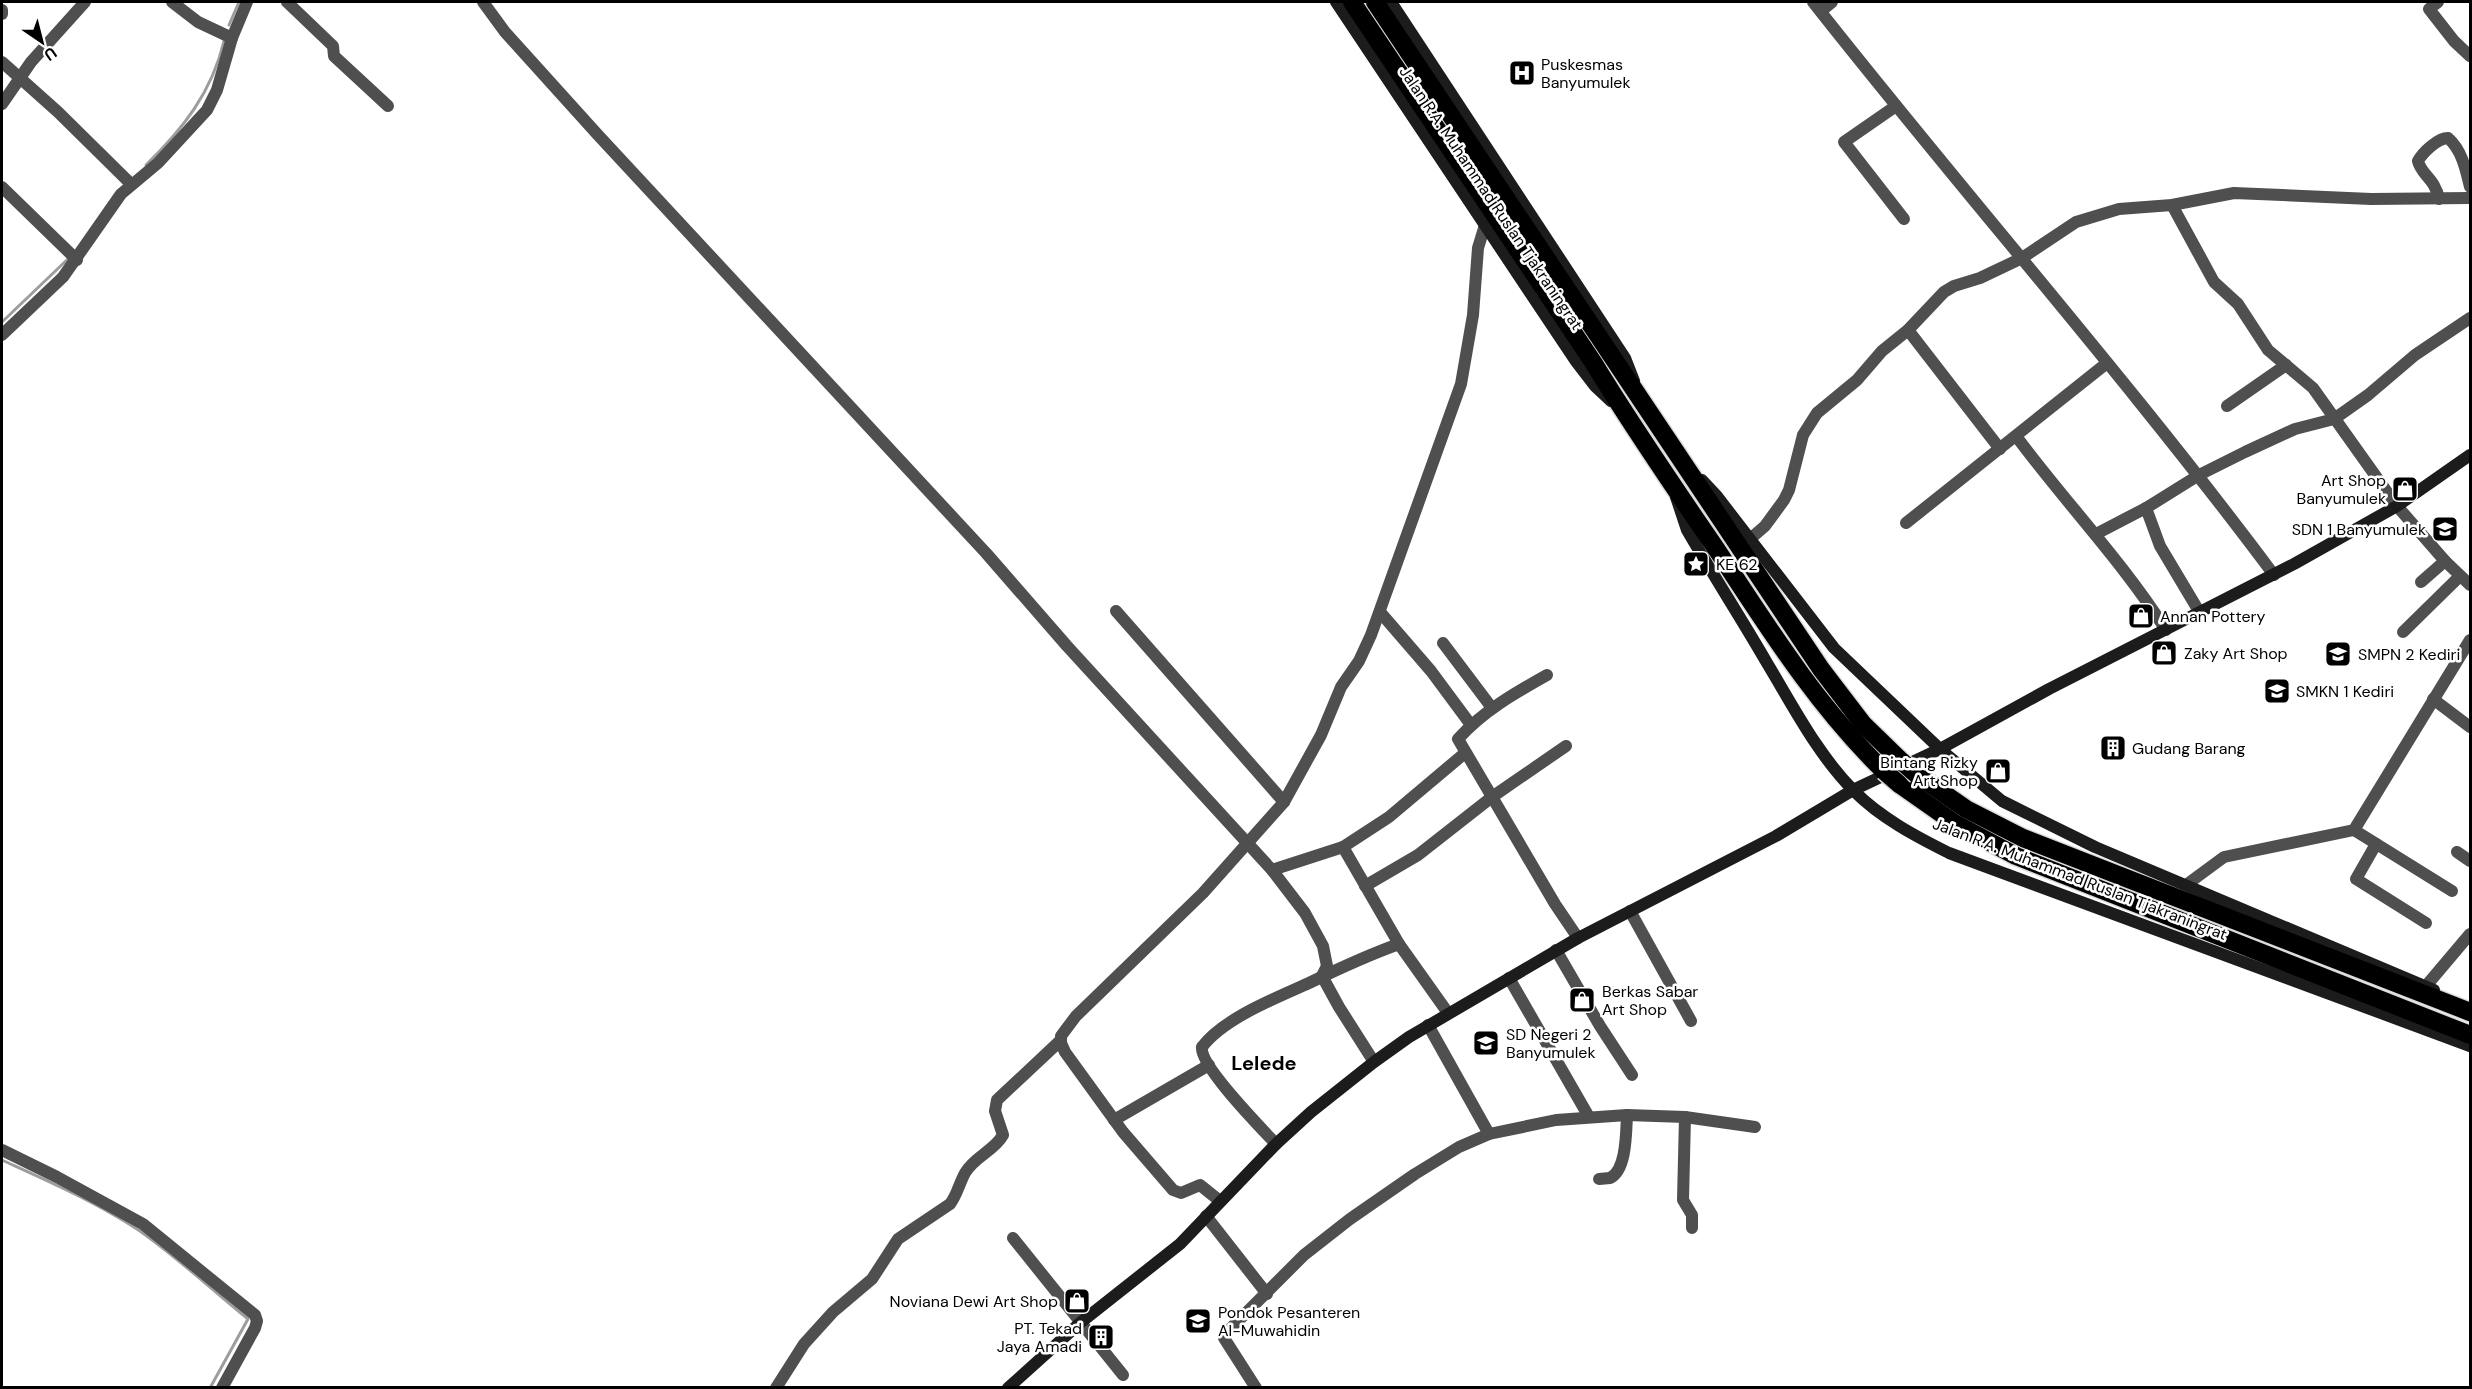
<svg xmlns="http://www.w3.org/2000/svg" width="2472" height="1389" viewBox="0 0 2472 1389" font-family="'DM Sans',sans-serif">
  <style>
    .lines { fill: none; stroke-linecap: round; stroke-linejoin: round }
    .stream { stroke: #9d9d9d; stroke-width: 3 }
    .highway-casing { stroke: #dbdbdb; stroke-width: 21 }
    .street { stroke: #4f4f4f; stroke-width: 12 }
    .secondary { stroke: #1c1c1c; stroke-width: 12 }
    .highway { stroke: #000; stroke-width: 18 }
    .highway-bridge-casing { stroke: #dbdbdb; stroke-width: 21; stroke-linecap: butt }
    .highway-bridge { stroke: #000; stroke-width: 18 }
    .labels { text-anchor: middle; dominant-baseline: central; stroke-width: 5; stroke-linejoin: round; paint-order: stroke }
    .poi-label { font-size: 16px; fill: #000; stroke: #fff; text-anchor: start }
    .street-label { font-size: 16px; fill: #000; stroke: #fff }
    .quarter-label { font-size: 20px; font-weight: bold; fill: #000; stroke: #fff }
  </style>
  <rect width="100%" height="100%" fill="#fff"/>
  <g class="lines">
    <!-- stream -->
    <g class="stream">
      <polyline points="229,25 239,2"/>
      <path d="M146 165C183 129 212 92 224 41"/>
      <polyline points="2,322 70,257"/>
      <path d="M2 1160C48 1181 94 1201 137 1229 176 1256 211 1289 248 1319L210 1388"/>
    </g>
    <defs>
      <g id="highway">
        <path d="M1352 2 1593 362C1633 428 1676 490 1719 553 1769 629 1818 707 1884 771"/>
        <polyline points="1375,2 1821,669 1863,724 1899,759"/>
        <polyline points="1917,775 1966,809 2023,838 2470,1012"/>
        <polyline points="1899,784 1956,824 2016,856 2470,1035"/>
      </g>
    </defs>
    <!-- highway casing -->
    <use href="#highway" class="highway-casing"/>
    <!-- street -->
    <g class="street">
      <polyline points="172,2 198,22 232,38"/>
      <polyline points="287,2 333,46 334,56 388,106"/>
      <polyline points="483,2 505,32 598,135 986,553 1067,646 1272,870 1305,913 1323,946 1327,966 1322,976"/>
      <path d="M1813 2C1964 194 2127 378 2274 575"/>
      <polyline points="2438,2 2429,9 2454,41 2470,56"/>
      <polyline points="2,10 2,14"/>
      <polyline points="1821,11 1832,2"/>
      <polyline points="2,62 58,112 131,184"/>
      <polyline points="2,104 31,62 85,2"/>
      <polyline points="1896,106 1844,142 1904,219"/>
      <polyline points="2,187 77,260"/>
      <path d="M2439 199C2435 178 2421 175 2418 161 2423 152 2438 138 2448 138 2462 150 2466 170 2470 187"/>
      <polyline points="2172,205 2214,282 2238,304 2268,350 2313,388 2397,506 2445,561 2470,585"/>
      <polyline points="1908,330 2000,449"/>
      <polyline points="2,335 63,277 121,194 158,163 207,110 217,90 232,38 247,2"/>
      <polyline points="2227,406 2286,365"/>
      <path d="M2016 436C2065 502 2122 561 2166 630"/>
      <polyline points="2146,508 2160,546 2200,613"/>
      <polyline points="1906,523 2107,363"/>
      <polyline points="2096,534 2146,508 2199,475 2245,452 2295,429 2334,419 2368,395 2415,355 2470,318"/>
      <polyline points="1750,539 1765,526 1784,500 1789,490 1803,435 1817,413 1857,380 1882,351 1908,330 1944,292 1954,286 1980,278 2022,258 2076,222 2119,209 2172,205 2234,193 2371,199 2470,198"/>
      <polyline points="2421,582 2445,561"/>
      <polyline points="1116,611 1284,802"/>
      <polyline points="1380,612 1431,671 1471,725"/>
      <polyline points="2403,632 2460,576"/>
      <polyline points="1443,643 1492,708"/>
      <path d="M1547 675C1515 693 1483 711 1458 739L1555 904 1578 938"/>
      <polyline points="2433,699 2470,727"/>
      <polyline points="2354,830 2452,891"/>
      <polyline points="2376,844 2356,879 2426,923"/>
      <polyline points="1343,847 1399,944 1448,1013"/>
      <polyline points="2457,852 2470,861"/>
      <polyline points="1272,870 1343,847 1389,817 1465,753"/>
      <polyline points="2186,885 2224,857 2354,830 2470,640"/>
      <polyline points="1365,886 1418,855 1492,797 1566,746"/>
      <polyline points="1630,911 1691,1021"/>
      <polyline points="1556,950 1600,1026 1632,1075"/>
      <polyline points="1322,976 1339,1007 1374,1062"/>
      <polyline points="1509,978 1589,1117"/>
      <polyline points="2426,986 2470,934"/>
      <polyline points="1428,1025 1489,1134"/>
      <polyline points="1685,1117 1683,1200 1692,1215 1692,1228"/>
      <polyline points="1114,1120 1209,1065"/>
      <path d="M1276 1144C1262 1129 1199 1065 1202 1047 1224 1018 1276 998 1309 983 1338 969 1368 955 1399 944"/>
      <polyline points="2,1150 57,1177 143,1224 255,1315 257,1321 255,1328 222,1388"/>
      <path d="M1599 1179 1610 1178C1627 1170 1626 1131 1627 1115"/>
      <polyline points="1220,1201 1200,1185 1181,1193 1173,1190 1123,1132 1065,1052 1061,1043 1061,1036 1076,1016 1203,893 1284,802 1321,735 1341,687 1359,661 1371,635 1461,384 1473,315 1478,248 1485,225"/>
      <polyline points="1206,1216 1267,1294"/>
      <polyline points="1013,1238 1123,1375"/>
      <path d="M776 1388 804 1344 833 1312 872 1279 898 1239 950 1204C957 1195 959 1184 965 1173 974 1157 994 1151 1003 1135L995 1111 997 1100 1061 1040"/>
      <polyline points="1256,1388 1224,1338 1226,1333 1304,1255 1350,1219 1415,1174 1459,1147 1489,1134 1556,1120 1627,1115 1685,1117 1755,1127"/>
    </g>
    <!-- secondary -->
    <g class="secondary">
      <polyline points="1336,2 1575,360 1595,386 1611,401"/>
      <polyline points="1391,2 1625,358 1634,381"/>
      <polyline points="1702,480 1716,495 1834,648 1940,749 2002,801 2095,847 2434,990"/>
      <path d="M1676 497 1687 530C1713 575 1741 618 1767 663 1793 706 1818 755 1854 791 1881 818 1915 836 1949 853L2470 1046"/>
      <polyline points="1008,1388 1080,1323 1180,1244 1276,1144 1311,1112 1374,1062 1409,1037 1578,938 1776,836 1853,790 1940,749 2049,689 2294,564 2397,506 2470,455"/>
    </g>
    <!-- highway -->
    <use href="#highway" class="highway"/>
    <defs>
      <g id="highway-bridge">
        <polyline points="1899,759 1917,775"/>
        <polyline points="1884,771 1899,784"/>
      </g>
    </defs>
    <!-- highway-bridge casing -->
    <use href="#highway-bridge" class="highway-bridge-casing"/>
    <!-- highway-bridge -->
    <use href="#highway-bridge" class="highway-bridge"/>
  </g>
  <!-- icons -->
  <defs>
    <symbol id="hospital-square" viewBox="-11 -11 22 22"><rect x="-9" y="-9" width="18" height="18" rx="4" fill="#000" stroke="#fff"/><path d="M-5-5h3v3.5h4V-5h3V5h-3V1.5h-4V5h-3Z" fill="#fff"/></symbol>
    <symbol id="shop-square" viewBox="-11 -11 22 22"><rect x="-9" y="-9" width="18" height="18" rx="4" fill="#000" stroke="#fff"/><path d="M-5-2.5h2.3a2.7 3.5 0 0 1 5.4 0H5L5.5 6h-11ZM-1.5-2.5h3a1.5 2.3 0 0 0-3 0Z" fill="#fff"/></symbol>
    <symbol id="school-square" viewBox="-11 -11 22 22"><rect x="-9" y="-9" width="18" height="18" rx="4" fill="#000" stroke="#fff"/><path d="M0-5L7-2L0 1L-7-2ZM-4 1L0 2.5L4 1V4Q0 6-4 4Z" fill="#fff"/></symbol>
    <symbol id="sight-square" viewBox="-11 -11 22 22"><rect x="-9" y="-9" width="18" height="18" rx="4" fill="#000" stroke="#fff"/><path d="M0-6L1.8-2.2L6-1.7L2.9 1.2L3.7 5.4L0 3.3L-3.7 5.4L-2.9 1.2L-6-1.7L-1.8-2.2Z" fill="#fff"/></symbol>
    <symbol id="building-square" viewBox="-11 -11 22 22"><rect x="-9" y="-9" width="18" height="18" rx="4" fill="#000" stroke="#fff"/><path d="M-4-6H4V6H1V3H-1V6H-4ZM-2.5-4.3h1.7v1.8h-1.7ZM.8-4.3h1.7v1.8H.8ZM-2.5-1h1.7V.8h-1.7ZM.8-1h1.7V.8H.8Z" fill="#fff"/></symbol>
  </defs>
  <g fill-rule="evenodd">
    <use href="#hospital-square" x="1507" y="58" width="30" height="30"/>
    <use href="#shop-square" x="2390" y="474" width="30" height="30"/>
    <use href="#school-square" x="2430" y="514" width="30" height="30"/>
    <use href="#sight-square" x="1681" y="549" width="30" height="30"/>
    <use href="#shop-square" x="2126" y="601" width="30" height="30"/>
    <use href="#shop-square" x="2149" y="638" width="30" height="30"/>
    <use href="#school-square" x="2323" y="639" width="30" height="30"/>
    <use href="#school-square" x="2262" y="676" width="30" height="30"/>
    <use href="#building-square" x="2098" y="733" width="30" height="30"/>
    <use href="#shop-square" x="1983" y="756" width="30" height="30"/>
    <use href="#shop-square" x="1567" y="985" width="30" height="30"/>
    <use href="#school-square" x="1471" y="1028" width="30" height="30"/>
    <use href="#shop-square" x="1062" y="1286" width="30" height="30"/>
    <use href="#school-square" x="1183" y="1306" width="30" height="30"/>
    <use href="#building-square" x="1086" y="1322" width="30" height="30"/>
  </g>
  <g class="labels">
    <!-- poi labels -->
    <g class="poi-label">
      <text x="1541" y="64">Puskesmas<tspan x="1541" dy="18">Banyumulek</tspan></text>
      <text x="2386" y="480" text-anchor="end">Art Shop<tspan x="2386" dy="18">Banyumulek</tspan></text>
      <text x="2426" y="529" text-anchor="end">SDN 1 Banyumulek</text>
      <text x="1716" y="564">KE 62</text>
      <text x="2160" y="616">Annan Pottery</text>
      <text x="2184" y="653">Zaky Art Shop</text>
      <text x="2358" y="654">SMPN 2 Kediri</text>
      <text x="2296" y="691">SMKN 1 Kediri</text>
      <text x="2132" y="748">Gudang Barang</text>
      <text x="1978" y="762" text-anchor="end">Bintang Rizky<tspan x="1978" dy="18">Art Shop</tspan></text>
      <text x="1602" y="991">Berkas Sabar<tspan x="1602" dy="18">Art Shop</tspan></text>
      <text x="1506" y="1034">SD Negeri 2<tspan x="1506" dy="18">Banyumulek</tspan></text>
      <text x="1058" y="1301" text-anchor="end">Noviana Dewi Art Shop</text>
      <text x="1218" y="1312">Pondok Pesanteren<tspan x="1218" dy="18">Al-Muwahidin</tspan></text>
      <text x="1082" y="1328" text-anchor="end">PT. Tekad<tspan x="1082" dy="18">Jaya Amadi</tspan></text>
    </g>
    <!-- street labels -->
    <g class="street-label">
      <text transform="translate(1491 198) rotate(56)">Jalan R.A. Muhammad Ruslan Tjakraningrat</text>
      <text transform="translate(2080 879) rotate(21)">Jalan R.A. Muhammad Ruslan Tjakraningrat</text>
    </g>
    <!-- quarter labels -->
    <g class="quarter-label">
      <text x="1264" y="1063">Lelede</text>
    </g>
  </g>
  <!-- border -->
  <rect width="2472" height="1389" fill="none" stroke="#000000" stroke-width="6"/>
  <!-- north arrow -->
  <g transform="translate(42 42) rotate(145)" stroke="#ffffff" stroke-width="4.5" paint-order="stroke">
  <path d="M0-4.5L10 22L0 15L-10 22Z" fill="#000000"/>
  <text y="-9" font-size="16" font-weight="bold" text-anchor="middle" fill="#000000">U</text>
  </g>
</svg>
